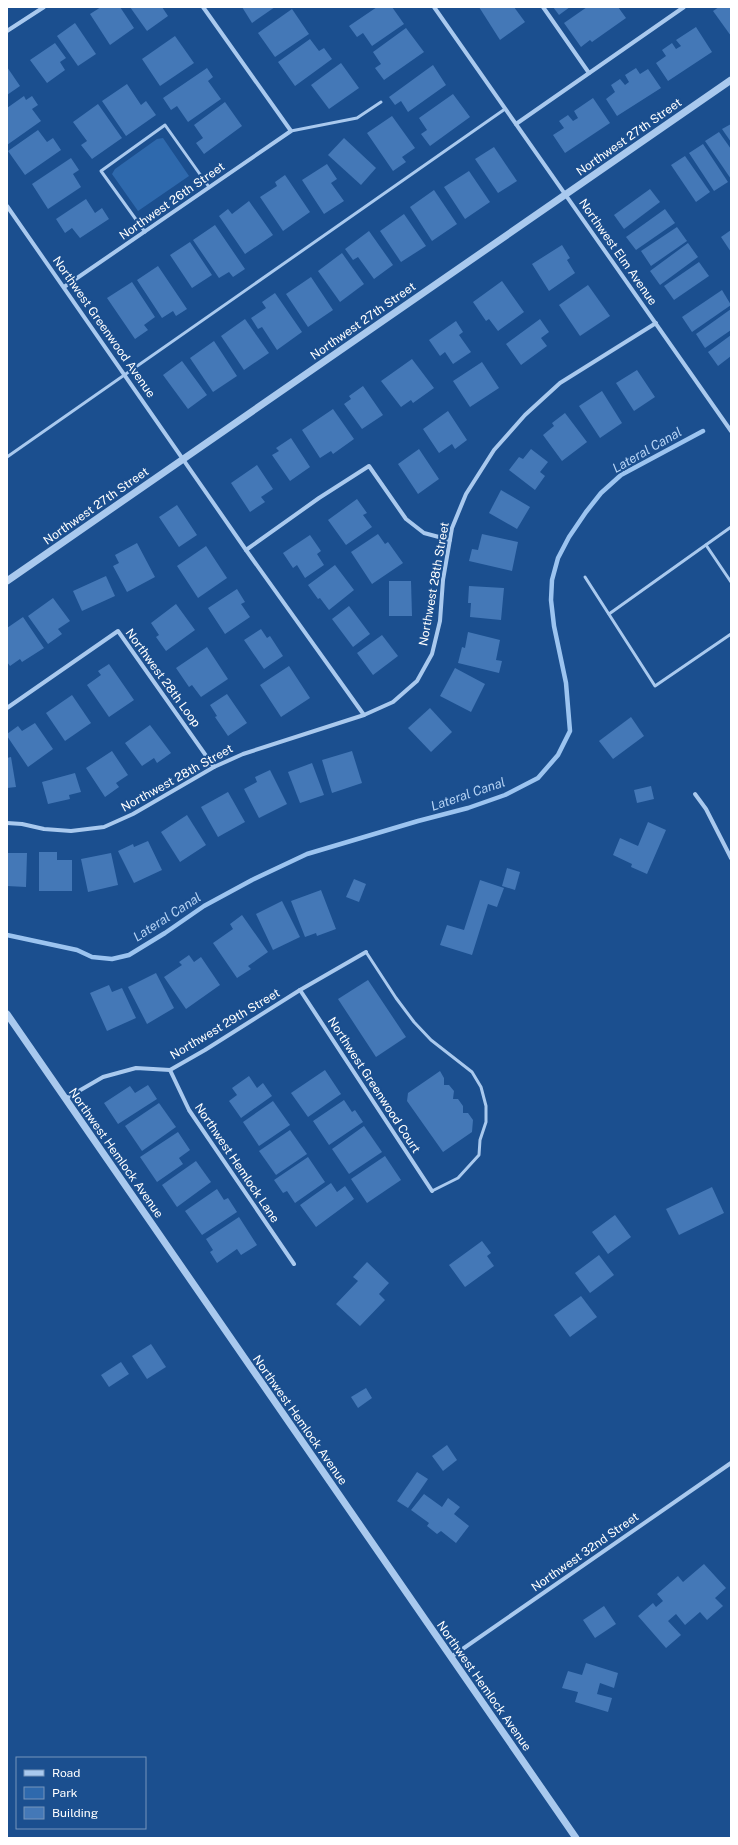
<svg xmlns="http://www.w3.org/2000/svg" width="738" height="1845" viewBox="0 0 738 1845" font-family="'Public Sans',sans-serif">
  <style>
    .green { fill: #2e69ad }
    .lines { fill: none; stroke-linecap: round; stroke-linejoin: round }
    .stream { stroke: #9cc4f0; stroke-width: 4.5 }
    .building { fill: #4478b7 }
    .service { stroke: #a9c9ee; stroke-width: 3 }
    .minor { stroke: #a9c9ee; stroke-width: 4 }
    .tertiary { stroke: #a9c9ee; stroke-width: 7 }
    .labels { text-anchor: middle; dominant-baseline: central; stroke-width: 4; stroke-linejoin: round; paint-order: stroke }
    .street-label { font-size: 12px; fill: #fff; stroke: #1b4f8f }
    .water-label { font-size: 13px; font-style: italic; fill: #b5d3f5; stroke: #1b4f8f }
  </style>
  <rect width="100%" height="100%" fill="#1b4f8f"/>
  <!-- green -->
  <polygon class="green" points="163,138 189,176 138,211 112,174 115,169 157,139"/>
  <g class="lines">
    <!-- stream -->
    <polyline class="stream" points="7,935 77,950 92,957 112,959 129,955 165,933 204,906 252,880 307,854 418,821 468,808 505,795 538,778 558,755 570,731 566,683 554,626 551,600 552,580 558,558 569,537 586,512 601,493 621,475 703,431"/>
  </g>
  <!-- building -->
  <g class="building">
    <polygon points="101,7 120,7 134,28 110,45 90,14"/>
    <polygon points="130,7 162,7 168,16 147,31"/>
    <polygon points="242,7 275,7 252,23"/>
    <polygon points="377,7 392,7 404,24 372,46 363,33 357,37 349,26"/>
    <polygon points="479,7 514,7 525,22 500,40"/>
    <polygon points="553,7 570,7 559,15"/>
    <polygon points="587,7 618,7 626,18 592,42 590,40 581,47 564,23"/>
    <polygon points="719,7 731,7 731,36 713,11"/>
    <polygon points="292,9 309,34 275,57 258,33"/>
    <polygon points="75,23 96,54 78,66 57,36"/>
    <polygon points="696,27 712,52 668,81 656,63 666,56 662,50 672,43 676,49 681,46 676,40"/>
    <polygon points="406,28 424,52 384,80 375,68 381,64 373,52"/>
    <polygon points="175,36 194,63 160,86 142,59"/>
    <polygon points="310,39 319,51 324,48 332,59 295,86 278,62"/>
    <polygon points="55,43 66,58 60,62 65,70 47,83 30,60"/>
    <polygon points="341,63 359,88 329,109 311,85"/>
    <polygon points="433,65 446,85 408,112 401,101 395,105 389,97"/>
    <polygon points="7,67 20,86 7,95"/>
    <polygon points="207,68 213,77 208,81 221,99 188,122 177,106 171,110 163,98"/>
    <polygon points="636,68 640,74 648,69 661,88 617,116 606,99 615,92 611,85 620,79 625,85 629,82 625,75"/>
    <polygon points="127,84 141,105 146,101 156,115 126,136 102,101"/>
    <polygon points="453,94 470,117 430,146 421,134 427,130 419,118"/>
    <polygon points="24,96 26,100 32,96 38,105 32,109 41,121 7,145 7,108"/>
    <polygon points="593,98 610,123 565,153 553,135 564,128 559,121 568,115 573,121 578,118 574,111"/>
    <polygon points="225,102 242,126 204,154 196,143 203,138 194,125"/>
    <polygon points="98,104 122,138 92,159 81,145 87,141 73,122"/>
    <polygon points="392,116 415,148 402,157 406,162 393,171 367,133"/>
    <polygon points="731,124 731,142 722,129"/>
    <polygon points="38,130 47,142 53,138 61,150 25,175 8,151"/>
    <polygon points="719,132 731,149 731,179 705,141"/>
    <polygon points="344,138 376,168 361,185 328,155"/>
    <polygon points="703,144 728,182 714,191 689,153"/>
    <polygon points="494,147 517,181 498,193 475,159"/>
    <polygon points="685,156 710,192 696,202 671,165"/>
    <polygon points="71,158 79,170 73,174 81,187 48,209 32,184"/>
    <polygon points="327,164 337,179 331,183 344,201 324,214 302,180"/>
    <polygon points="469,171 490,202 465,219 444,187"/>
    <polygon points="285,175 310,212 283,231 260,197 277,186 275,182"/>
    <polygon points="650,189 660,202 624,229 614,215"/>
    <polygon points="434,190 457,224 432,241 410,207"/>
    <polygon points="86,199 95,213 102,208 109,219 80,238 72,228 65,233 56,219"/>
    <polygon points="249,201 273,235 245,254 219,216 228,209 232,214"/>
    <polygon points="665,209 675,223 636,250 626,237"/>
    <polygon points="404,214 426,246 401,262 380,231"/>
    <polygon points="215,225 245,269 233,277 229,272 219,278 193,240"/>
    <polygon points="677,227 687,241 651,266 641,251"/>
    <polygon points="731,230 731,252 721,237"/>
    <polygon points="369,231 393,265 374,279 358,257 353,260 345,249"/>
    <polygon points="190,242 212,275 192,288 170,255"/>
    <polygon points="688,243 698,257 660,285 650,271"/>
    <polygon points="562,245 570,258 567,260 575,273 549,291 532,264"/>
    <polygon points="342,253 364,284 340,302 318,271"/>
    <polygon points="699,262 709,276 674,300 664,286"/>
    <polygon points="158,266 187,309 176,316 173,311 162,318 137,280"/>
    <polygon points="311,277 333,310 308,327 286,294"/>
    <polygon points="502,281 524,312 498,331 489,319 486,321 473,302"/>
    <polygon points="132,282 155,317 144,325 148,330 135,339 107,298"/>
    <polygon points="588,285 610,316 580,336 559,305"/>
    <polygon points="722,290 731,305 692,332 682,317"/>
    <polygon points="275,293 302,332 277,350 262,327 258,329 251,318 266,308 262,302"/>
    <polygon points="731,309 731,330 705,348 696,334"/>
    <polygon points="245,319 269,353 244,370 221,336"/>
    <polygon points="540,319 549,332 541,338 547,346 521,365 506,344"/>
    <polygon points="456,321 463,332 459,335 471,352 453,364 445,352 440,356 429,340"/>
    <polygon points="731,335 731,356 718,366 708,352"/>
    <polygon points="214,341 237,376 213,392 190,358"/>
    <polygon points="412,359 434,388 413,403 411,400 401,407 381,381"/>
    <polygon points="182,361 207,395 188,409 163,375"/>
    <polygon points="482,362 499,388 470,407 453,381"/>
    <polygon points="637,370 655,397 634,411 616,383"/>
    <polygon points="363,386 383,415 362,429 344,404 351,399 349,396"/>
    <polygon points="602,391 622,423 600,438 579,406"/>
    <polygon points="333,409 354,439 333,454 331,451 320,458 302,430"/>
    <polygon points="448,411 467,440 455,449 452,444 439,453 423,429"/>
    <polygon points="565,413 587,442 562,461 543,435 554,426 552,423"/>
    <polygon points="291,438 310,467 290,481 272,455 279,451 276,448"/>
    <polygon points="419,449 439,479 418,494 398,464"/>
    <polygon points="531,449 548,462 540,472 545,476 535,490 509,470 519,457 523,459"/>
    <polygon points="257,465 273,489 261,497 265,502 250,512 231,483"/>
    <polygon points="501,490 530,507 517,529 489,513"/>
    <polygon points="357,499 367,513 363,515 372,527 346,545 328,520"/>
    <polygon points="177,505 197,535 179,547 159,517"/>
    <polygon points="378,534 385,544 388,542 403,563 372,584 351,552"/>
    <polygon points="482,534 518,542 512,571 469,561 472,549 478,550"/>
    <polygon points="310,535 321,551 317,554 324,565 305,578 297,565 293,568 283,553"/>
    <polygon points="137,543 155,577 127,592 113,566 119,563 115,555"/>
    <polygon points="206,546 227,578 198,598 177,566"/>
    <polygon points="335,565 354,590 329,610 320,598 318,599 308,585"/>
    <polygon points="106,576 115,596 82,611 73,591"/>
    <polygon points="389,581 411,581 412,616 389,616"/>
    <polygon points="469,586 504,588 501,620 470,617 471,603 468,603"/>
    <polygon points="237,589 245,602 241,604 250,617 225,634 208,608"/>
    <polygon points="53,598 70,621 58,629 62,634 48,644 28,616"/>
    <polygon points="176,604 195,630 166,651 156,637 159,635 151,623"/>
    <polygon points="349,606 370,634 353,647 332,619"/>
    <polygon points="23,617 44,648 22,662 20,659 10,666 7,662 7,628"/>
    <polygon points="261,629 267,638 270,636 283,656 264,669 244,640"/>
    <polygon points="468,632 500,640 496,660 502,661 499,673 458,663 462,647 465,648"/>
    <polygon points="382,635 398,656 373,675 357,653"/>
    <polygon points="207,647 228,679 201,697 192,685 189,687 176,668"/>
    <polygon points="109,664 134,700 109,717 87,685 101,675 98,671"/>
    <polygon points="289,666 310,698 281,717 260,685"/>
    <polygon points="455,668 485,684 471,712 440,696"/>
    <polygon points="227,694 247,723 228,736 215,717 217,716 210,705"/>
    <polygon points="72,695 91,723 65,741 46,713"/>
    <polygon points="430,708 452,732 431,752 408,728"/>
    <polygon points="631,717 644,736 613,759 599,741"/>
    <polygon points="35,723 53,749 28,767 7,736 7,734 18,726 22,731"/>
    <polygon points="150,725 171,753 157,763 154,758 142,766 125,743"/>
    <polygon points="112,751 128,775 116,783 119,787 105,797 86,768"/>
    <polygon points="352,751 362,783 332,793 322,760"/>
    <polygon points="11,757 16,787 7,788 7,758"/>
    <polygon points="312,763 324,795 300,803 288,772"/>
    <polygon points="270,770 287,804 259,818 244,789 257,782 255,777"/>
    <polygon points="75,773 81,792 69,795 70,799 48,804 42,782"/>
    <polygon points="651,786 654,799 637,803 634,790"/>
    <polygon points="228,792 245,822 218,837 201,807"/>
    <polygon points="187,815 206,845 180,862 161,832"/>
    <polygon points="648,822 666,830 647,874 631,867 632,864 613,855 620,838 638,846"/>
    <polygon points="148,841 162,870 134,883 118,851 133,844 134,847"/>
    <polygon points="39,852 57,852 57,860 72,860 72,891 39,891"/>
    <polygon points="7,853 27,853 26,887 7,886"/>
    <polygon points="111,853 118,885 88,892 81,859"/>
    <polygon points="507,868 520,872 515,890 502,886"/>
    <polygon points="354,879 366,884 359,902 346,897"/>
    <polygon points="480,880 504,888 497,907 488,904 472,955 440,945 447,925 464,930"/>
    <polygon points="321,890 336,929 317,936 316,933 305,937 291,901"/>
    <polygon points="282,901 300,937 273,950 256,914"/>
    <polygon points="242,915 268,952 248,966 251,969 237,978 213,943 233,929 230,924"/>
    <polygon points="189,955 194,962 201,957 220,985 186,1009 164,977 182,965 179,962"/>
    <polygon points="156,973 174,1008 147,1024 128,987"/>
    <polygon points="368,980 406,1037 376,1057 338,999"/>
    <polygon points="109,985 112,992 122,988 136,1018 107,1031 90,993"/>
    <polygon points="325,1070 341,1094 308,1117 291,1093"/>
    <polygon points="440,1071 444,1078 444,1085 449,1085 454,1091 453,1099 458,1099 463,1106 463,1113 468,1113 473,1120 472,1132 443,1152 407,1101 408,1093"/>
    <polygon points="249,1076 257,1088 263,1083 272,1096 241,1118 229,1101 237,1095 232,1088"/>
    <polygon points="148,1085 157,1099 118,1124 104,1103 130,1086 135,1093"/>
    <polygon points="344,1100 352,1112 355,1110 363,1122 329,1145 313,1121"/>
    <polygon points="273,1101 290,1125 259,1146 243,1122"/>
    <polygon points="159,1103 176,1127 142,1151 125,1126"/>
    <polygon points="364,1126 382,1152 349,1174 332,1149"/>
    <polygon points="290,1130 307,1154 276,1175 259,1151"/>
    <polygon points="178,1132 190,1150 179,1158 183,1164 157,1182 140,1157"/>
    <polygon points="385,1156 401,1180 367,1203 351,1179"/>
    <polygon points="308,1157 325,1182 295,1203 287,1191 283,1193 274,1180"/>
    <polygon points="196,1161 211,1182 177,1207 162,1185"/>
    <polygon points="331,1183 337,1192 345,1186 354,1199 316,1227 300,1205"/>
    <polygon points="712,1187 724,1213 679,1235 666,1209"/>
    <polygon points="217,1189 224,1200 228,1198 237,1212 202,1235 185,1211"/>
    <polygon points="615,1215 631,1237 608,1254 592,1232"/>
    <polygon points="239,1217 257,1245 241,1255 237,1249 217,1263 210,1252 213,1250 206,1239"/>
    <polygon points="482,1241 491,1253 487,1256 494,1266 465,1287 449,1265"/>
    <polygon points="599,1255 614,1275 590,1293 575,1273"/>
    <polygon points="367,1262 389,1283 379,1294 385,1300 360,1326 336,1304 358,1281 353,1277"/>
    <polygon points="581,1296 597,1317 570,1337 554,1315"/>
    <polygon points="151,1344 166,1367 147,1379 132,1356"/>
    <polygon points="121,1362 129,1374 109,1387 101,1375"/>
    <polygon points="366,1388 372,1398 358,1408 351,1397"/>
    <polygon points="447,1445 457,1460 443,1471 432,1456"/>
    <polygon points="417,1472 428,1479 408,1508 397,1501"/>
    <polygon points="424,1494 442,1507 448,1498 460,1507 454,1514 469,1526 456,1543 441,1531 437,1534 427,1526 429,1523 411,1510"/>
    <polygon points="704,1564 726,1588 715,1598 723,1606 707,1620 700,1612 685,1625 676,1614 668,1621 681,1635 666,1648 638,1616 653,1603 656,1607 663,1601 657,1594 678,1576 683,1582"/>
    <polygon points="604,1606 616,1624 595,1638 583,1620"/>
    <polygon points="586,1663 618,1673 614,1688 600,1683 597,1694 612,1698 608,1712 575,1702 578,1692 562,1688 568,1671 582,1675"/>
  </g>
  <g class="lines">
    <!-- service -->
    <g class="service">
      <polyline points="291,131 357,118 381,102"/>
      <polyline points="145,232 101,171 165,125 209,187"/>
      <polyline points="7,457 505,109"/>
      <polyline points="706,545 731,582"/>
      <polyline points="585,577 655,686 731,634"/>
      <polyline points="609,614 731,527"/>
      <polyline points="366,952 396,998 414,1022 431,1040 472,1072 481,1087 486,1106 486,1122 480,1140 479,1155 458,1178 432,1191"/>
    </g>
    <!-- minor -->
    <g class="minor">
      <polyline points="434,7 731,431"/>
      <polyline points="543,7 589,73"/>
      <polyline points="7,31 44,7"/>
      <polyline points="516,124 684,7"/>
      <polyline points="7,206 246,550 364,715"/>
      <polyline points="64,287 291,131 203,7"/>
      <polyline points="246,550 319,498 369,466 406,519 424,533 450,540"/>
      <polyline points="7,708 118,631 214,767"/>
      <polyline points="695,794 706,809 731,858"/>
      <polyline points="7,823 22,824 44,829 71,831 104,827 133,814 214,767 243,754 364,715 393,702 417,681 432,654 440,621 443,580 452,528 466,494 494,450 525,415 560,383 656,323"/>
      <polyline points="300,990 432,1191"/>
      <polyline points="170,1070 189,1110 294,1264"/>
      <polyline points="65,1099 103,1077 136,1068 170,1070 205,1050 300,990 366,952"/>
      <polyline points="451,1657 731,1463"/>
    </g>
    <!-- tertiary -->
    <g class="tertiary">
      <polyline points="7,581 731,80"/>
      <polyline points="7,1014 576,1838"/>
    </g>
  </g>
  <g class="labels">
    <!-- street labels -->
    <g class="street-label">
      <text transform="translate(629 137) rotate(-35)">Northwest 27th Street</text>
      <text transform="translate(172 201) rotate(-35)">Northwest 26th Street</text>
      <text transform="translate(618 252) rotate(55)">Northwest Elm Avenue</text>
      <text transform="translate(363 321) rotate(-35)">Northwest 27th Street</text>
      <text transform="translate(104 327) rotate(55)">Northwest Greenwood Avenue</text>
      <text transform="translate(96 506) rotate(-35)">Northwest 27th Street</text>
      <text transform="translate(434 584) rotate(-80)">Northwest 28th Street</text>
      <text transform="translate(163 678) rotate(54)">Northwest 28th Loop</text>
      <text transform="translate(177 778) rotate(-29)">Northwest 28th Street</text>
      <text transform="translate(225 1024) rotate(-31)">Northwest 29th Street</text>
      <text transform="translate(374 1085) rotate(57)">Northwest Greenwood Court</text>
      <text transform="translate(116 1153) rotate(55)">Northwest Hemlock Avenue</text>
      <text transform="translate(237 1163) rotate(56)">Northwest Hemlock Lane</text>
      <text transform="translate(300 1420) rotate(55)">Northwest Hemlock Avenue</text>
      <text transform="translate(585 1552) rotate(-35)">Northwest 32nd Street</text>
      <text transform="translate(484 1686) rotate(55)">Northwest Hemlock Avenue</text>
    </g>
    <!-- water labels -->
    <g class="water-label">
      <text transform="translate(647 450) rotate(-30)">Lateral Canal</text>
      <text transform="translate(468 794) rotate(-19)">Lateral Canal</text>
      <text transform="translate(167 917) rotate(-33)">Lateral Canal</text>
    </g>
  </g>
  <!-- border -->
  <rect width="738" height="1845" fill="none" stroke="#ffffff" stroke-width="16"/>
  <!-- legend -->
  <rect x="16" y="1757" width="130" height="72" fill="#1b4f8f" stroke="#7695bc"/>
  <rect x="24" y="1770" width="20" height="6" fill="#a9c9ee" stroke="#7695bc"/>
  <text x="52" y="1777" font-size="12" fill="#ffffff">Road</text>
  <rect x="24" y="1787" width="20" height="12" fill="#2e69ad" stroke="#7695bc"/>
  <text x="52" y="1797" font-size="12" fill="#ffffff">Park</text>
  <rect x="24" y="1807" width="20" height="12" fill="#4478b7" stroke="#7695bc"/>
  <text x="52" y="1817" font-size="12" fill="#ffffff">Building</text>
</svg>
